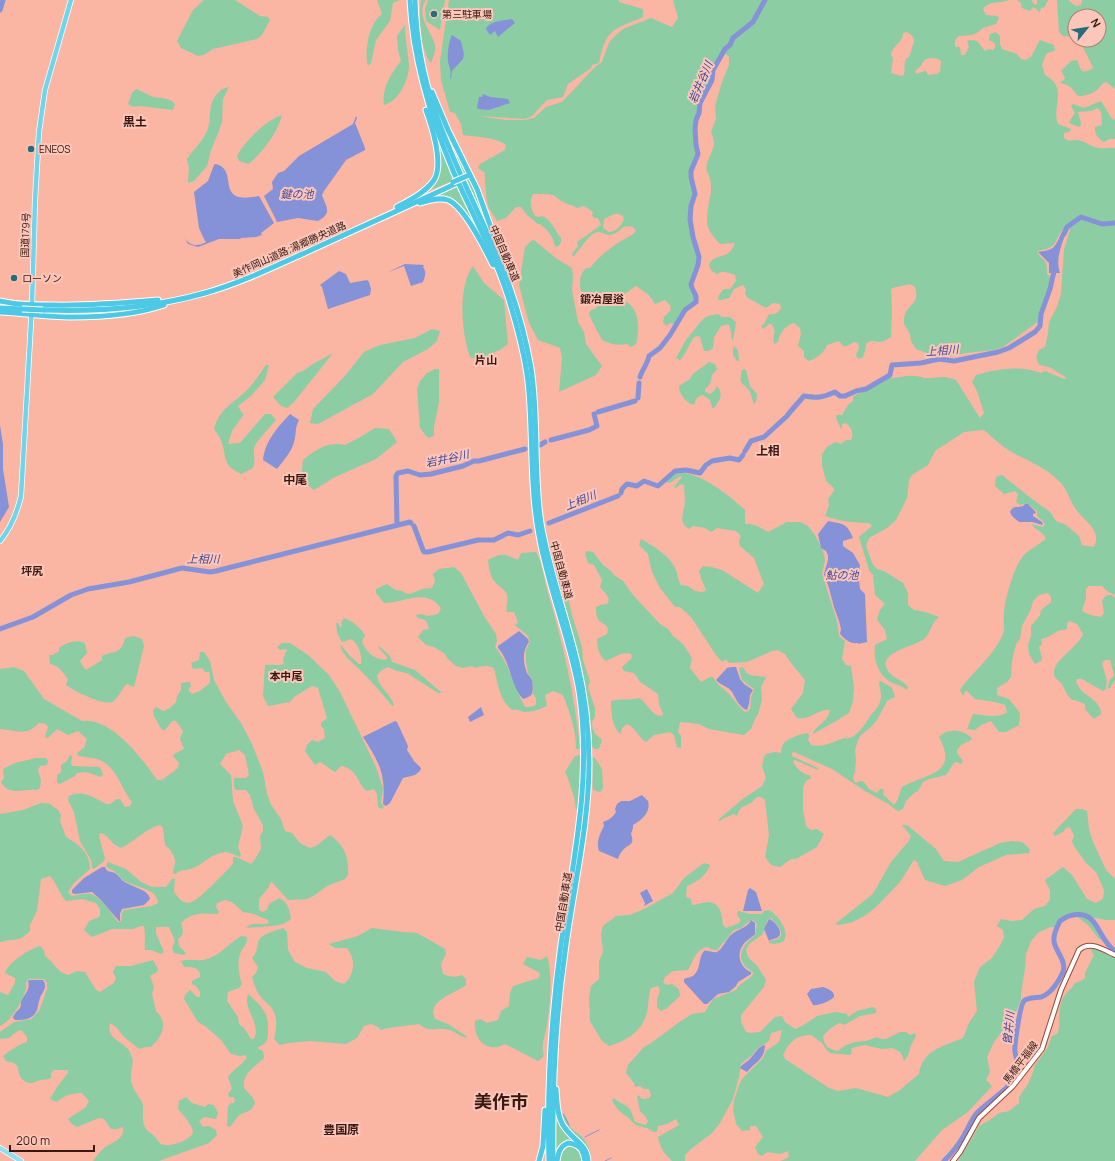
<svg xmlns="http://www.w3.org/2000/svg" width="1115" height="1161" viewBox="0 0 1115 1161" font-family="Manrope,'Noto Sans JP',sans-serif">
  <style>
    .green { fill: #8ccda3; fill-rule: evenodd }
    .water { fill: #8692d7 }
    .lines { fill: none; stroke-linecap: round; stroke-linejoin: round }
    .stream { stroke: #8692d7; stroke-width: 1 }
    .river { stroke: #8692d7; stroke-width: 5 }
    .secondary-casing { stroke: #974c39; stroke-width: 6 }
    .primary-casing { stroke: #fff; stroke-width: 6 }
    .trunk-casing { stroke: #fff; stroke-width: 6 }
    .motorway-casing { stroke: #fff; stroke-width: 7 }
    .secondary { stroke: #fff; stroke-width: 4 }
    .primary { stroke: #94dfef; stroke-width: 4.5 }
    .trunk { stroke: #70d4ea; stroke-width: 4.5 }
    .motorway { stroke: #4dc9e5; stroke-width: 5 }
    .motorway-bridge-casing { stroke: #fff; stroke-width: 7; stroke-linecap: butt }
    .motorway-bridge { stroke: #4dc9e5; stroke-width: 5 }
    .poi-dot { fill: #266c7b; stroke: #fcc7ba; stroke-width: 1.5 }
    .labels { text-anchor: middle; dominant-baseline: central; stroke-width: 4; stroke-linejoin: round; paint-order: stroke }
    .poi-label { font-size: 10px; fill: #381810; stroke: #fcc7ba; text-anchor: start }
    .street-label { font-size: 10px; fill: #381810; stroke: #fcc7ba }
    .water-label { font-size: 11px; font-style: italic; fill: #3f4799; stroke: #fcc7ba }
    .neighbourhood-label { font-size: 11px; font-weight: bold; fill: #381810; stroke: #fcc7ba }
    .quarter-label { font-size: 12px; font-weight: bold; fill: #381810; stroke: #fcc7ba }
    .town-label { font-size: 18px; font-weight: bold; fill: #381810; stroke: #fcc7ba }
  </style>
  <rect width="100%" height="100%" fill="#fab5a3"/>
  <!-- green -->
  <g class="green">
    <polygon points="204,0 235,0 260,16 268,17 270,20 262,35 257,39 213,49 204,55 198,56 181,48 177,41 193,10"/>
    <path d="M377 0H400L393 3 390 21 376 40 371 63 368 66C364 51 369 23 382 14Z"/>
    <path d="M421 0H426C415 16 431 29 435 45 436 50 433 58 431 63 420 50 419 17 421 0Z"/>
    <polygon points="428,0 445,0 440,30 426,21 425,9"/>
    <path d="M449 0H619V2L643 9V17C613 30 606 28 599 63L592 65 591 68 568 84 563 97 547 100 532 116 525 119 479 116 505 120H525L534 118 546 107 562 102 595 67 602 62 606 50 610 41 616 35 623 29 651 18 672 27 678 18 673 0H1009C1000 4 990 0 983 9L986 15 997 16 999 18 996 24 983 28 977 33 972 35 959 36 955 40V47H960L961 55H965L969 47 967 41 970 40 977 41 985 51 989 49 993 50 995 47V43L989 40 990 34 996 32 1000 36V44L1002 49 1017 54 1021 59 1025 60 1031 57 1040 40 1054 45 1055 50 1046 54 1042 65 1045 75C1069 88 1051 106 1058 124L1071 129 1069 132 1064 133V138L1069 141C1085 137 1085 146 1099 148 1104 149 1109 147 1115 148V595L1107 591 1102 586H1089L1086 589V598L1082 611 1090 615 1101 617 1104 613 1102 600 1107 595H1112L1115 598V680L1110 688 1108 689 1109 681 1114 675 1110 660H1105L1102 663 1107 681 1106 689 1103 691 1082 679H1077L1076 682C1078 685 1079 688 1081 690 1088 697 1101 702 1101 714L1094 719 1085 709V704L1075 700H1072C1067 695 1065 690 1062 684 1060 682 1057 680 1055 677 1048 663 1079 647 1083 634L1077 624 1069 621 1067 624V629L1058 631 1048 637 1041 639 1042 644 1039 647 1042 658 1041 661 1035 664 1029 654 1028 645 1031 636V626L1040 615 1041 610 1051 602V597L1048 593 1039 595 1033 601 1031 609 1022 626 1020 639 1016 644 1012 661 1011 677 1007 682 997 688V695L1009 699 1020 713 1019 725 1006 732H999L991 721 981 725 975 730 967 729 973 714C984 715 998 719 1007 712L1005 705 995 702 975 699 966 690 963 696 960 690C973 671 994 656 1003 634 1005 628 1003 619 1004 613 1005 598 1015 562 1026 553 1032 548 1040 544 1046 539 1042 530 1036 531 1031 524L1043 527 1045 525 1043 521 1037 516V511C1030 506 1029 502 1020 505L1016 502 1018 494 1015 491 1004 494 995 486 996 477 1002 475 1028 496 1050 512 1056 521 1066 525 1079 536 1082 545 1094 547C1102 531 1087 523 1078 512 1070 503 1068 489 1059 481 1046 468 1031 462 1015 454 1004 448 994 439 984 430L964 432 935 451 928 465 912 475 909 480 907 498 896 520 887 528 869 538 866 546 873 565 877 569 884 571 903 583 908 593V605L914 610 925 612 939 617C937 619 934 621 933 624 930 629 929 635 924 639 916 646 878 652 887 669 891 678 902 679 908 687L907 690C902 686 900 686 895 684 879 678 873 661 875 645L887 639 885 630 877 620 880 610 885 604 875 595 873 575 869 570 859 537 872 526 869 523C855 523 839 521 825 516L829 505 828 499 834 491V488L826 481 822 465V454L828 446 836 442 841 444 846 440H851C854 433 852 428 846 423L842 424V428L841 429 836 418 837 415H842L848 405 853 401V396L868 390 886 378C896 379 905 375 915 376 918 376 921 377 924 378 937 379 942 374 956 380L980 418 984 413 977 391 972 382 976 375C997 369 1020 365 1041 373L1045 371 1064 379 1067 378 1049 367 1039 365 1036 357 1039 350 1045 347 1048 334 1049 322 1057 307 1061 294 1064 250 1070 229 1066 227C1051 240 1062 247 1037 251 1041 262 1048 256 1047 274L1051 277C1050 293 1040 306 1039 321L1003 347 994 350 965 353 955 356H946L941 354 932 355 916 349 911 341 910 334 904 324C904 321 904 317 905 314 910 302 920 304 915 287L910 284C903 286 896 286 891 289L892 310 891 337C888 339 883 342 879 342 873 342 872 339 866 344L865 351 863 357 858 359 856 355 859 348 858 343 854 342 847 346H843L839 341 827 345C825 352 815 360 808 361L804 357V351L798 346 801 334 800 328 794 323C785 325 779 334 778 342L774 344C772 336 778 331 771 324H769L763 329 761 326 764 324 769 314C775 315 778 313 781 308L780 304 773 303 766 308 748 298 745 294 746 289 743 285 734 289 729 298 721 300H718L719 295 724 289H730L736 281 735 275C729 273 722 270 717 274L712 271 709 266C712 256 719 258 727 254 731 251 733 248 735 243L720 244C706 230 705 223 709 203 709 199 711 195 711 191 711 187 711 182 710 178 708 173 705 170 707 164 711 150 718 147 711 132L716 119 715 106 722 82 729 65V57L725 53 721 55 712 69 707 88 700 101 694 123 695 155 689 171V179L693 191V197L689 207 691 233 697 256V263L692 275 690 287 694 295 695 302 692 305 684 310 674 324 670 323 666 326 663 322 664 317 671 310 670 305 665 300 655 304 649 295 636 286 623 295 624 301C640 307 640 330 636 344L631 347 627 344C618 346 610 344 602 340L589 315 590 311 596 308 599 305 611 303 613 298 611 294 583 295C578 286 579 275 586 268H590C598 258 607 250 618 243 625 238 631 237 636 231L633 227C622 224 622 231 613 234 607 237 604 232 598 232 590 232 579 251 573 257L572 254 578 246 577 242 601 225 598 218H595L592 216 593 212 584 206 577 208C572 204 568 205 563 202 559 200 558 198 555 196 553 194 537 194 533 194 529 202 531 209 535 216L539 217 542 216C551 219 555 231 561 238V242L558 247 555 246 552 237 547 230 540 224H538L527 215 521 207H516L506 218 497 221C495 216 490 211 488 206 487 203 484 176 485 173L478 168 480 164 505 150 506 145C495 137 477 137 463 135L461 124 455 113 450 112 441 80 440 61ZM906 32C914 35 916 40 912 47 911 50 911 54 909 57 906 60 906 57 905 62 904 66 905 70 904 75L901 76 891 73 893 59 891 54C893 45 903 43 903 33ZM932 58 938 59 941 61 940 72 937 74 928 75 926 71H924L916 74 915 71 922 65V63L926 59ZM614 214H618L623 216 624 219C622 225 616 232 609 232L603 228C605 216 601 221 614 214Z"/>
    <polygon points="1017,0 1031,0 1035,5 1037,4 1037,0 1048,0 1045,7 1041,8 1040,12 1038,11 1035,8 1033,7 1030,11 1022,8 1021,3"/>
    <path d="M1057 0H1068L1076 6 1081 5 1082 0H1115V89L1106 82C1102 83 1101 86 1098 89 1093 94 1085 96 1078 96 1074 91 1070 84 1063 84L1060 82 1064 80 1065 77 1061 71 1071 61 1077 60 1081 70 1084 72 1092 69 1093 67 1079 40H1099V16H1075V37L1063 36 1059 32Z"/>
    <path d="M405 25C405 39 408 52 409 65 409 80 399 101 384 105 382 87 391 74 401 61L398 50 397 36Z"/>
    <path d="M229 87 223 99 222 122 219 131 211 150 207 166 194 181 188 183 189 168 187 159C193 149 203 142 207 131 213 117 206 106 218 93 222 89 224 88 229 87Z"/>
    <path d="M136 89C142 91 147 95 154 97 162 99 169 97 175 104L173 110 141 106 133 107 128 104 132 93Z"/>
    <path d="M1101 101 1112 119 1115 120V139H1109L1104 142C1097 138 1095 134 1095 127L1102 125 1101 112 1098 108 1091 111 1078 112C1078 115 1081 120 1081 125L1079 127 1071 124 1069 122 1075 113 1071 106 1073 104 1084 108Z"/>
    <polygon points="437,108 467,168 467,175 463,176 438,114"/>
    <path d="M282 115C277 134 263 151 249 164L239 161 237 156C245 141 266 120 282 115Z"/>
    <polygon points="432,123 455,180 433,189 432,186 438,176 440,165"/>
    <polygon points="469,179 471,181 497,247 465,181"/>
    <polygon points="457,185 486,247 459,205 451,200 437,197 435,195"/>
    <polygon points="534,240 557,259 572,268 573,277 572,290 578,322 584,332 586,344 602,366 596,375 559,392 562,358 560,348 538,340 529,323 519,285 525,247 531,241"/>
    <path d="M473 266 484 283 504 300 508 344 500 350 488 354 487 364 470 357C462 334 457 287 473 266Z"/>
    <path d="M718 314 722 317H730L736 322 733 341C730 336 732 328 728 324L721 326 714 337 713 348 709 351H704L700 337 698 336 694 337C690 343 684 357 680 360L676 358 686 340 703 319 708 316Z"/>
    <polygon points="432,329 440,331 437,341 428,349 403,362 373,394 318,424 310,423 313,409 345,376 364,352 380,345 415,338"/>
    <polygon points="734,346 738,350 739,361 737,361 733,355 733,348"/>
    <polygon points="333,353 294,402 287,408 281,406 273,397 297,373 303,371 313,364"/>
    <path d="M709 362 715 364 717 369 712 375 710 384 705 389V392L710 394 714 391 717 386C724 395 720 400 714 408H712L710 400 703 395C697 396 696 399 694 405 686 403 679 394 679 386L690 379 693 374Z"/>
    <path d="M266 365H269L265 380 251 396 238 406 242 413 244 414 232 431 228 444 240 443 265 414H271L276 420C271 427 255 441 254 449 253 457 256 459 253 468L241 474C223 465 227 460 222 443 221 438 217 434 214 429 220 407 235 403 249 388 256 381 260 373 266 365Z"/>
    <polygon points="435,369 439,369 439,402 434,427 434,436 428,438 420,428 417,389 420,381 427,373"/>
    <path d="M744 369 746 370 750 386 757 394 756 402 754 404C752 400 752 396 750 392 743 380 738 388 742 370Z"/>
    <path d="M375 428 389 429 397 442 376 459 335 477 314 490C301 480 301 476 303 460 315 450 329 441 345 445 356 440 365 434 375 428Z"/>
    <path d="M681 472C703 475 729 495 745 510V524C755 524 760 527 768 532L787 522H800L808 526 815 535 823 551 825 560 822 574 837 621 839 636 845 641 842 659 846 665 851 666 854 688 853 701 849 713 836 721 813 734C815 725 827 724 830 710 816 709 812 720 797 718L791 709 803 693 805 680 791 663 785 654 778 650 772 651 747 662 729 663 726 659 722 662 716 655 691 617 680 607H675L660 588 652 572 648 554 639 545 641 539C654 547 670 555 676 570 678 576 678 580 681 585L688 586 695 591 703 592 706 590 701 578 699 571 703 566 711 567 722 570 758 593 764 584 754 558 740 546 739 540 741 536 736 531 717 528 711 532 705 528 693 526 689 529 684 525 682 519 685 502 684 485 681 484 676 488 674 487 682 477 680 476 670 483 665 482 675 473Z"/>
    <path d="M587 551 593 552 603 565 611 571 614 575 623 581 633 595 660 624 668 629 673 636 683 644 692 658 690 668 701 682 710 677H713C717 685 722 687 728 693 734 699 738 706 745 712L749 711C752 706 750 703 751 698 751 694 754 693 754 689L742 680 739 668 743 667C747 678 756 675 766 677L761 687 762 700 758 714 755 719 751 729 744 735 709 729 699 724 680 722 678 732 681 736V748L677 747 674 735 670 732 654 735 646 742C638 737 636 728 627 724L622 728 621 733 620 734C612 726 611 713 611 701 620 698 630 701 639 698 648 703 651 716 662 716L663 714 659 704 658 694 640 682 634 673 624 671 622 667 632 658 631 654C623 651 613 658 606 661 599 656 597 647 597 639L607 634C611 622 600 626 597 617 596 614 596 610 596 607L600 605 607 604 609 600 607 595 600 587 602 580 594 565 588 563 585 554Z"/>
    <path d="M536 552C543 564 544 580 548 593 563 644 575 696 580 749H576C576 729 570 713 563 695L553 691 545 695 547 706C540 709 532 712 525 712 519 711 519 709 512 710 499 700 498 683 494 668 487 665 482 666 475 668L472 666 463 668 456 666 448 659 444 653 434 647 426 645 418 637 423 630 429 629C427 621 426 619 418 618L416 615 421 614 428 616 438 614 441 608C426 587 404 603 384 603L376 593V589L387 584 395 590 402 591 405 593 410 594 422 589 432 588 435 581 433 574 439 569 454 567 461 573 484 616 496 634 497 641 495 647C509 663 514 687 525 707 530 707 534 707 536 704V698L533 694 532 678 528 673 526 662V650L530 642 528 636 515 625 518 622 514 612H507C505 605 510 599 506 593 504 588 498 586 495 582 490 576 489 568 488 560 501 553 504 553 518 560L521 553Z"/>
    <path d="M552 555 558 559 562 570 572 615 582 647 583 660 590 681 588 687 595 708V717L592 722C592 731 595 734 602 740L599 749H594L592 746 590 717 582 669 572 631 563 605 551 558Z"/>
    <path d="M344 618C352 621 360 627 365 635L362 641C365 652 374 659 385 660L388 658 378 647 379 646 390 656 392 662 415 670 442 693H438L407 673 397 671 388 667 382 670 377 675C378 688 392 694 394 706H392C383 694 372 682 361 671 354 663 341 655 340 644L350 656 359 664H361C363 656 358 643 351 639L343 642 341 641 337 632 336 623H338L340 627 342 626 341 623Z"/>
    <path d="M134 636 142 639 144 646 134 687 127 684C122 688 118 698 114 701 106 708 73 690 66 685L68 679C63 673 59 665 50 664L49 655H53L59 651V648C67 643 75 639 85 643L87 653 80 661 82 665 86 670 102 660V656C115 650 121 655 125 638Z"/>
    <path d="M282 643H290L308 655 329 675 340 692 376 767 383 789 381 803 384 807 382 809 378 807 377 794 374 789 366 791C357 781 356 768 341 766L335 772C329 769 326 765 320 762L315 765 305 751 307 745 312 740 318 742 325 738 324 729 321 726V723L327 718 318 688 312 686 294 697 290 702 268 706 263 696 265 665C271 664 279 666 284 664L283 659 287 649 280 650 277 647Z"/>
    <path d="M200 652H204L210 661 214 680 226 702 241 723 252 744 263 772 267 794 271 805 281 819 285 831 292 833 300 843 310 848 316 846 330 835C345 846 349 857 348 875L345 879 327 886 315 895 307 899 288 900 272 882 270 883 269 887 259 899V910L263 912 267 910 269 904 279 898C288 902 289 909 291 918 286 928 259 926 247 928L248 926C257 921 261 926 269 923L268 920 254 914 243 912 232 902 225 900 217 903 216 907 219 912 217 914C203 913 192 912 181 923 183 930 185 934 178 939L179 946 186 953 184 955 174 953 172 948 175 941 169 927H156V933L164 952 161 954 151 950H145C144 941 146 936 144 926H141L133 929H112L92 937 84 930 89 921 97 918 100 916V909L96 903 82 899 66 901C59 893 57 884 50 876L41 879 37 911 30 925V931C23 938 19 940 9 940 6 940 3 942 0 942V814L23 810 41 803 50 804 58 810 61 815 60 821 66 837C79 845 90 852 90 869L74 883 68 892 72 896C78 895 85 893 91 894 101 897 112 914 118 922L121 921 122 913 124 910 152 906 158 903C158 888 133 887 123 880 121 878 119 875 116 873 113 870 109 869 106 866L108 862 126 869 141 882 152 887H166L172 879H175L174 892C178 897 181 903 189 903 198 902 225 872 233 864V857H236L251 864C255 860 258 854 261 849L260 836 263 831V825L254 809 250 795 246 790H236L234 787V778H246L249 775 245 755 239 750 226 754 220 764 231 775 233 801 243 826 238 847 241 855 240 857C235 855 229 852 225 852 211 853 202 866 190 869 184 871 180 869 176 874L173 873C173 869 174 868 175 863 176 857 170 849 165 845L163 828 160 825C145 829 135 841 121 848L114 844 104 834 100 833 99 836 105 859 103 862 94 869 92 868 91 860 80 841 74 812 68 800 69 796C82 789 95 798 106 804H110L117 799H120L125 807 130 806 132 802C122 790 118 770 102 761 95 757 85 758 77 755L78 752 84 748 87 739 78 731 68 735 57 729 48 738 45 737 48 727 46 724 39 723C26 737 17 730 0 729V669L14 667 24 671 44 699 82 721C111 717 142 758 157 780H162L178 768 179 763 173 756 174 754 184 749 180 739 183 731 176 721H172L165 730H162L154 716 153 710 156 707 163 711 170 708 176 702 177 696 181 690V683L190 682 191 686 188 690 192 694 200 691 210 683V675L209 672H205L202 668 193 669 191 663 199 660Z"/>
    <path d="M881 681 892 688 895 697 887 701 877 720 871 727 861 735 858 740 855 750 856 760 855 772 853 777 854 781 856 783 861 781 864 782 869 789 877 793 880 789H884L883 794 894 805C899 800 899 793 902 787 928 773 959 774 939 737 947 728 963 729 972 738L971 740 961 745 957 750V753L963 761 961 764 957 762 954 763 946 775 929 779 923 782 918 791 914 793 906 801 903 809 899 811 896 810 887 803 865 791 832 769 794 752 792 753V756L818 768V770L795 760 793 761C794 766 804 776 810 775L811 778 806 781 803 787V810L806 826 811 830 817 829 824 834 817 847 796 859H791L780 867 771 865 765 857 769 835 765 800 761 797H757L751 803 742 807 739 810 737 816 734 814 722 819 721 821 718 820 744 798 762 786 766 778 762 766 764 757 766 754 775 752 781 753C782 751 781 749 782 747 783 739 801 734 808 733L809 736 808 740 811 745C823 748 833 742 844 738 854 741 864 726 869 718 873 711 880 708 881 697 882 693 879 687 879 682Z"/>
    <polygon points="70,755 72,756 71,764 73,766 99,767 101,769 103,775 101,777 86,772 77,773 75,776 60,784 57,783 57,775 61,772 61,765 67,761"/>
    <path d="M580 755 579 809H576C575 798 570 782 565 772L575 756Z"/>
    <polygon points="592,757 595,758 602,769 603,788 600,792 593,790"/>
    <path d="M36 758H46L48 761 47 765 40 766 38 770 41 780 40 788 37 790C24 788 9 797 1 782L4 778 3 769 15 763Z"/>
    <path d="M1076 809H1082L1087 811 1089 829 1093 842 1106 870 1115 879V920H1106L1090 917 1089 919 1102 939H1099L1088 925 1072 913C1063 916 1059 919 1055 927H1050L1038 933 1031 941 1026 954 1025 969 1021 993V1000L1015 1014 994 1042 987 1057 990 1072 986 1080 992 1086 968 1112 942 1130 915 1161H780L786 1159 789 1156 788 1151 780 1154 767 1152 762 1156 758 1154 755 1147 763 1137 756 1126H750V1130L742 1131 736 1124 733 1110 734 1101 739 1085 743 1078 763 1058 766 1051 779 1042 782 1030 771 1033 769 1041 758 1048 752 1055 741 1064 739 1077 733 1099 720 1123 712 1133 691 1149 685 1155V1161H672C664 1153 660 1148 658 1137L679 1125 676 1119 667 1124 658 1126 657 1132H653C646 1126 643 1128 636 1125 632 1123 630 1118 626 1116 620 1112 615 1107 612 1100L614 1098C618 1102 620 1102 625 1105 631 1108 633 1116 635 1122L646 1125 648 1121 645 1116 640 1111 637 1097 639 1095C641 1100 644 1099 649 1098L651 1095 649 1089H644L640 1086 635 1087 634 1083 626 1073 628 1065 643 1048 654 1041 678 1023 692 1014 705 1012 713 999 736 990C740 982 750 980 754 973 751 970 746 968 744 965 736 952 746 943 755 935L757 924 752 919 741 928 734 930 717 950H714L707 947C694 951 695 959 688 970L673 971 665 977 663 982 666 985 672 984 679 989 680 996 667 1008 661 1011 657 1007V1000L660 990 658 986 651 988C648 996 649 1004 647 1012 643 1031 626 1041 609 1046L602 1041 590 1021 589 999 591 986 599 979V962L603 951 601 934 603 926 616 916 630 915 646 908 673 893 684 878 704 863 710 865C705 877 698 881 687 886L686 897 691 899 692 905C698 905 703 902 708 902 721 903 722 915 723 925L726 928 739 923 741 920 737 915 738 911 750 914H762L764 911 769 910C778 915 791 932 783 942L774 944 769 943V941C772 940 777 940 779 938 786 932 774 922 771 918L768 919 762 935 749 944 746 950 748 957 758 967 766 980 764 987 741 1015V1022L746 1032 750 1033 760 1032 775 1017 782 1016 785 1022 795 1029 802 1026 817 1016 836 1012 847 1014 848 1017 857 1011 873 1007 876 1009V1013L860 1016 844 1025 840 1023C834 1025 827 1031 823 1036 824 1046 828 1049 838 1051L846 1045 855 1042 866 1041 877 1037 881 1039H886L900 1032H906L910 1035 915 1033 916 1035C915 1039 913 1041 911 1045 909 1051 909 1056 904 1061L902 1055 900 1052 892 1048 882 1049 864 1045 852 1048 851 1051 852 1053 850 1055 830 1053 826 1049 822 1043 811 1035C797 1034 788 1043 783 1055L785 1059 829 1088 838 1091 856 1088 888 1097 900 1090 919 1074C922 1050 944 1046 963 1038L969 1023 977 1011 974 982 980 967 992 958 1001 944 1004 937 1003 930 997 926 1001 919 1012 921 1022 920 1034 909 1045 906 1050 900V890L1045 880 1063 867 1072 875 1087 899 1096 903 1103 899 1104 890 1096 872 1086 863 1074 846 1072 841 1074 836 1070 827 1066 828 1063 832 1055 836 1053 833Z"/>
    <polygon points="902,825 907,825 936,849 944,861 958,862 1000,843 1011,841 1022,842 1030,849 1029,853 1006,855 979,867 962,880 945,886 925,880 917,862 914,860 900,882 876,907 866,915 853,922 839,925 835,924 873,894 891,862 908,842 911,836"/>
    <path d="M283 928 287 932 288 950 295 962 307 968 326 972 335 981 344 984C355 975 356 959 347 948H335L329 944 358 936 372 928 403 932 417 933 445 949 446 954 441 964 443 974C450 977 454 978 462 975L466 979V985C455 994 426 1000 435 1019L448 1024 466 1036 467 1038C461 1037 456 1032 450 1030 436 1026 431 1034 419 1024L388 1028 381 1030 378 1027 371 1024 364 1026 357 1038 346 1044 310 1041 289 1043 280 1045 274 1039C277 1028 278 1015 270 1006 267 1003 263 1000 261 997 256 991 254 984 252 977L256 973 258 967 252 958C257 952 257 950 258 943 259 934 276 931 283 928Z"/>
    <path d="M241 936 247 937C248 945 242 947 240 954 237 963 239 976 242 984L239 988 228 992 227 1001 238 1017 239 1024 244 1028 251 1039H254C262 1023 242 1009 248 994 261 1006 269 1012 268 1031 268 1035 268 1040 265 1043 263 1045 260 1046 257 1048L263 1051 264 1058C254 1068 242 1073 244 1088L253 1098 255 1103 251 1110 239 1115 230 1127 227 1126 228 1106 231 1103H234L235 1100 233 1097H229L228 1094 232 1089 228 1077C233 1069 243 1065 247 1057L245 1055 240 1056 231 1054 221 1040 205 1026 198 1022 184 999 185 995 190 990 197 997H200V992L196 986 192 984V981L200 977V973C196 966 191 967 184 967L181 961C188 959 196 961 203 960 219 957 228 944 241 936Z"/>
    <path d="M40 946 44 950 45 956C55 963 56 972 68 975L77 971 85 972 96 990 100 992 114 983 116 978 113 972 116 966H131L153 960 158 969 157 972 150 976 154 987 152 994 156 1011C169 1023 162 1037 151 1047H146L139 1049 124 1037 116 1027 110 1023C107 1038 118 1039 127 1048 130 1051 131 1056 133 1060 132 1071 128 1078 134 1089 136 1094 140 1098 142 1102 145 1110 140 1120 146 1129 147 1131 151 1133 153 1135 156 1137 158 1142 161 1144 168 1148 191 1141 193 1132 193 1126 182 1113 178 1109L179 1101 186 1097 192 1103 205 1107 208 1104 214 1105 218 1113 216 1119 204 1117 199 1121 203 1127 209 1126 216 1130 217 1135 209 1143 159 1161H93C96 1156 100 1152 104 1148 112 1142 125 1140 123 1127L117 1129H111L104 1119 99 1118 77 1127 72 1124 68 1119 86 1107 89 1101 82 1093C73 1093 64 1095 57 1102L50 1099 57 1087 68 1073V1070H54L51 1073V1078C47 1080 45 1079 41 1080 38 1080 34 1083 31 1083 22 1083 18 1075 18 1067L14 1063 6 1061 3 1056C10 1050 18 1045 27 1042V1037L21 1030 16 1032 9 1038 0 1039V1032L14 1022 31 1019 39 1011 47 989V983L44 979H29L26 982C29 993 11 1022 0 1026V992L8 995 15 983V978L5 973C9 962 29 949 40 946Z"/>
    <path d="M1090 949H1096L1115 958V1161H958L980 1125 990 1120 999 1113 1009 1111 1019 1103V1097L1028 1084 1033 1072 1035 1065 1047 1049 1052 1036 1058 1033C1061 1020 1057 1010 1063 998 1066 992 1072 989 1075 983L1081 981 1085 978V973L1094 955Z"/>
    <path d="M547 956C553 974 550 1010 546 1029 544 1039 541 1046 544 1056L538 1061 505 1044C487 1054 473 1039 475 1021L480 1019 487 1023 498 1020 501 1011 509 1006 510 993 513 986 539 978 540 973 523 964 527 957 541 960Z"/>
    <polygon points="556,1105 558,1117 580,1144 570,1141 555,1157"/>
    <path d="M562 1113C567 1116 567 1122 570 1127 573 1130 577 1133 580 1135 588 1142 590 1151 592 1161H589L566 1127 560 1114Z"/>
    <polygon points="569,1145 579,1148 584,1161 558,1161 563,1148"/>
  </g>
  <!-- water -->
  <g class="water">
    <path d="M512 19 515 23 498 37 495 31 490 35 486 29C488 22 504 20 512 19Z"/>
    <path d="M452 35 461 41 464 54 463 59 452 71 451 78H450C452 69 449 69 448 61 447 54 449 41 452 35Z"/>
    <polygon points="483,94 490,97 508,99 510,103 489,110 479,109 477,108 479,97 482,97"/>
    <path d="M356 116 357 118 355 123 365 148V150L346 160 324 191 322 195C326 207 333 213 318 221L298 218 277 222 264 196 273 189 272 182 278 173 284 171 299 156 353 124Z"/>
    <path d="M215 164C241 169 212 206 259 196L274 223 261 233 262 235 256 237 241 238 240 239H219L198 247 188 244 183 234C184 236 186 240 188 242 194 247 201 245 206 242L205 241 199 228 194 192 208 181 214 165Z"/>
    <path d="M1065 228 1067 230C1062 244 1055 258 1060 273H1049V263L1038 252C1042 251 1047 251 1051 249 1058 246 1059 234 1065 228Z"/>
    <path d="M405 264 424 265 423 267C427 273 425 276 423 282L411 286 404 266 386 273Z"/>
    <polygon points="339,271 346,274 350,283 367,280 369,282 371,289 370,295 328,309 322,287 320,285"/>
    <path d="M290 414 299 420C294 430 297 432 294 442 292 451 283 461 277 469L263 460C265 441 278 427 290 414Z"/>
    <polygon points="0,425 3,444 3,469 9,507 0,522"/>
    <path d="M1025 504H1028C1030 507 1035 510 1036 513L1033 514V516L1042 522 1043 525 1032 522H1019L1012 516 1010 512C1013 505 1017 508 1023 506Z"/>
    <path d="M828 521C843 524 847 523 853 538L843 541V546L853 553 860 565C858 573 859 581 860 589L865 594 867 642 858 644V643C850 644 846 640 840 634L841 629 839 621 834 607 829 588 824 574 828 560V555L826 551 821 548 818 534Z"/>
    <path d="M519 631 528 639 529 642C522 651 523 663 527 673 528 675 530 676 531 678 533 680 533 691 532 694 530 697 526 698 523 699 510 685 511 662 498 648V646Z"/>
    <path d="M731 667H736L740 679 744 684 753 690 750 695 749 704 747 710C739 707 736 699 732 692 728 686 720 685 716 680L727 668Z"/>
    <polygon points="481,707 484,715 470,722 468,717"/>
    <path d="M395 721 397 722 408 746 407 750 414 761 421 768 420 771 415 775 403 778 390 803 386 806 383 804C386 774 379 762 363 737Z"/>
    <path d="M642 795 648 801C651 812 642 820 633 825V828L631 834C635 845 630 843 623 850 620 853 619 856 618 859L599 851C596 841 600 834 604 826L603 822C609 820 613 817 616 812L615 809 617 804 621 801H630Z"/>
    <path d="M102 867H105C107 873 111 871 115 873 118 875 120 878 122 880 130 887 149 889 150 899L144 905 122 909 120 914V921H119L101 900 92 892 75 894 72 893V890L84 878Z"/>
    <polygon points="750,888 756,892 762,911 743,911 748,890"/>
    <polygon points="647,889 653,901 644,906 645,903 640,893"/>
    <path d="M769 919C773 920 785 932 778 937 776 939 771 939 769 941L764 929Z"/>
    <path d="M751 920 755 923V934C751 938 746 940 743 945 736 954 740 968 751 972V974L738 982 736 986 729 992 718 994 707 1004H704L684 982V979C687 977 691 978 694 975 701 969 698 958 704 951 708 950 713 953 717 952 723 949 726 939 731 935 737 929 748 928 751 920Z"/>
    <path d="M30 980H43C48 987 43 991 40 998 37 1005 39 1013 31 1017 27 1020 20 1020 15 1020L13 1018C14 1013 17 1012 20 1008 21 1006 21 1004 21 1002 24 994 31 990 28 981Z"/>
    <path d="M823 987C828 989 835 991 834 997 830 1001 819 1006 813 1005L807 994 811 989Z"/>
    <path d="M764 1045 765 1046C764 1060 755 1062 747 1072L740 1068 741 1066 749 1060 759 1048Z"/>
  </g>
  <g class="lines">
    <!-- stream -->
    <g class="stream">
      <polyline points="561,1114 564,1115 569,1125"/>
      <polyline points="585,1137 599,1130"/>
      <polyline points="605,1161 611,1158"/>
    </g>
    <!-- river -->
    <g class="river">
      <polyline points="0,10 3,0"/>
      <polyline points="1064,234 1067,227 1081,217 1102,224 1115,223"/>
      <path d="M640 377C642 370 648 363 649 356L660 348 670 335 685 310 696 302V296L692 288 691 284 698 265 699 257 693 237 690 219 691 206 695 194 691 177V171L698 154 696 145 695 129 696 120 699 113 700 103 712 80 713 70 725 49 730 45 733 38 753 22 765 0"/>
      <polyline points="638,398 639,383"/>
      <polyline points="598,412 635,401"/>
      <polyline points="551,440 589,430 597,426 594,414"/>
      <polyline points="540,445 545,442"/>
      <path d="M745 451 751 441 764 437 787 416 790 412 804 396C817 398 822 398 835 392L840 396H845L856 391 866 389 890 375 892 365 921 363 939 359 954 361 998 352 1009 348 1035 332 1040 326 1041 314 1050 289 1055 267"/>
      <polyline points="621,493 622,489 627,484 637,486 644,481 658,486 675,471 686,470 700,473 706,465 712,461 730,458 739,460 743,455"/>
      <polyline points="549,523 618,496"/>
      <polyline points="397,525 396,476 398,473 408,471 420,475 431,474 463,466 474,461 479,461 525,449"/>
      <polyline points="414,526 423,550 424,552 428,552 478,540 494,540 508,533 518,535 530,531"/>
      <polyline points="0,629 33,617 71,595 88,589 129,582 182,568 210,572 216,571 410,522 411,523"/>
      <path d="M944 1161C951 1154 958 1146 963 1137 968 1129 971 1120 977 1113 988 1101 1012 1088 1017 1073 1020 1066 1016 1059 1015 1052 1014 1046 1020 1005 1024 1001 1028 997 1036 998 1041 997 1051 994 1059 981 1063 972 1067 961 1055 951 1054 941 1053 934 1057 927 1060 921 1069 914 1084 911 1092 920 1101 930 1103 943 1115 951"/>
    </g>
    <defs>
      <path id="secondary" d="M953 1161 960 1152 979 1118 1013 1086 1042 1049 1061 990 1079 950C1090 940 1104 950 1115 955"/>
      <polyline id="primary" points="0,1148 21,1161"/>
      <path id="trunk" d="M0 541C11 528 17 513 21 496L32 305 35 200 39 132 45 90 71 0"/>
      <g id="motorway">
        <path d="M410 0C413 61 430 117 454 173 474 218 499 262 512 310 520 337 527 364 529 392 533 440 530 488 539 535 548 588 570 638 579 691 593 782 572 863 560 952 551 1021 547 1091 549 1161"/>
        <path d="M415 0C416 38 423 76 435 111 455 170 486 224 508 282 518 310 526 339 531 368 539 419 533 472 541 523 549 571 566 615 577 662 585 695 589 729 589 763 589 826 573 889 565 952 555 1021 552 1091 553 1161"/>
        <polyline points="432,92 448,130 477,189 503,261"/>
        <path d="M420 203C429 200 439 197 448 200 464 206 485 249 493 265"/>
        <path d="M397 207C410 200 426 192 434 180 444 164 432 126 426 110"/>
        <path d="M0 301C17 305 34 305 52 305 88 306 123 303 158 300"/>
        <polyline points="0,308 22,309"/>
        <path d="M43 310C98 312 152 308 205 293 241 283 275 266 309 251 357 229 406 207 455 184"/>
        <path d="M0 312C23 313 47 317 70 317 101 317 135 315 164 305"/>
        <path d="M556 1089C557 1102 557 1118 565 1128 574 1141 587 1144 588 1161"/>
        <polyline points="539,1161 543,1146 545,1110"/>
        <path d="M557 1161C558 1153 560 1146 568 1143 580 1144 583 1150 585 1161"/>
      </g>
    </defs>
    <!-- secondary casing -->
    <use href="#secondary" class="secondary-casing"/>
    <!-- primary casing -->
    <use href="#primary" class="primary-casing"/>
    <!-- trunk casing -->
    <use href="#trunk" class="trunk-casing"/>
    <!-- motorway casing -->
    <use href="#motorway" class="motorway-casing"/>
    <!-- secondary -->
    <use href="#secondary" class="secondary"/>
    <!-- primary -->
    <use href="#primary" class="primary"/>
    <!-- trunk -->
    <use href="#trunk" class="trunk"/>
    <!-- motorway -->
    <use href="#motorway" class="motorway"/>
    <defs>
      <g id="motorway-bridge">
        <polyline points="453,182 467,176"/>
        <polyline points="22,309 43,310"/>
      </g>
    </defs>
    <!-- motorway-bridge casing -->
    <use href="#motorway-bridge" class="motorway-bridge-casing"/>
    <!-- motorway-bridge -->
    <use href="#motorway-bridge" class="motorway-bridge"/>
  </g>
  <!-- markers -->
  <g class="poi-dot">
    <circle cx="434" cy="14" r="4"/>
    <circle cx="31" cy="149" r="4"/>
    <circle cx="14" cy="278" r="4"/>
  </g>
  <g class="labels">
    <!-- poi labels -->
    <g class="poi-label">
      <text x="442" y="14">第三駐車場</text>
      <text x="39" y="149">ENEOS</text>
      <text x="22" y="278">ローソン</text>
    </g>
    <!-- street labels -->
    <g class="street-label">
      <text transform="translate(25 235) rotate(-88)">国道179号</text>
      <text transform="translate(289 249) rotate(-24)">美作岡山道路;湯郷勝央道路</text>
      <text transform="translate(505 253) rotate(67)">中国自動車道</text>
      <text transform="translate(562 570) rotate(75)">中国自動車道</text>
      <text transform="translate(563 902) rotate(-81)">中国自動車道</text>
      <text transform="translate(1020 1062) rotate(-53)">馬橋平福線</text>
    </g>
    <!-- water labels -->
    <g class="water-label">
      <text transform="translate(700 82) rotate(-67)">岩井谷川</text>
      <text x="297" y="193">鍵の池</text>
      <text transform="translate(942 350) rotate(-4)">上相川</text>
      <text transform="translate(447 458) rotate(-12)">岩井谷川</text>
      <text transform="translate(580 500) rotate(-22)">上相川</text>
      <text x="203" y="558">上相川</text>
      <text x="842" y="574">鮎の池</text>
      <text transform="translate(1008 1028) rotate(-84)">曽井川</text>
    </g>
    <!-- neighbourhood labels -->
    <g class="neighbourhood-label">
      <text x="602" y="298">鍛冶屋逧</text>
      <text x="486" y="359">片山</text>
      <text x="32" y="570">坪尻</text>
      <text x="286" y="675">本中尾</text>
    </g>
    <!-- quarter labels -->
    <g class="quarter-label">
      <text x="135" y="121">黒土</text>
      <text x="768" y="450">上相</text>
      <text x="295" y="479">中尾</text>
      <text x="341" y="1129">豊国原</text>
    </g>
    <!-- town labels -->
    <g class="town-label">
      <text x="501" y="1101">美作市</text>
    </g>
  </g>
  <!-- north arrow -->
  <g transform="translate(1087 28) rotate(60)"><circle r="19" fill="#fcc7ba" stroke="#ae8176"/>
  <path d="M0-3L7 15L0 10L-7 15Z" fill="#266c7b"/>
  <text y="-6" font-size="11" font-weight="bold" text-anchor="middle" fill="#381810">N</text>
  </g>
  <!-- scale -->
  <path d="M10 1145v6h84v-6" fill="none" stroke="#381810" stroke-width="2"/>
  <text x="16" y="1145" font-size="12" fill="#381810" stroke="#fcc7ba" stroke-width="3" paint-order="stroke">200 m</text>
</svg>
